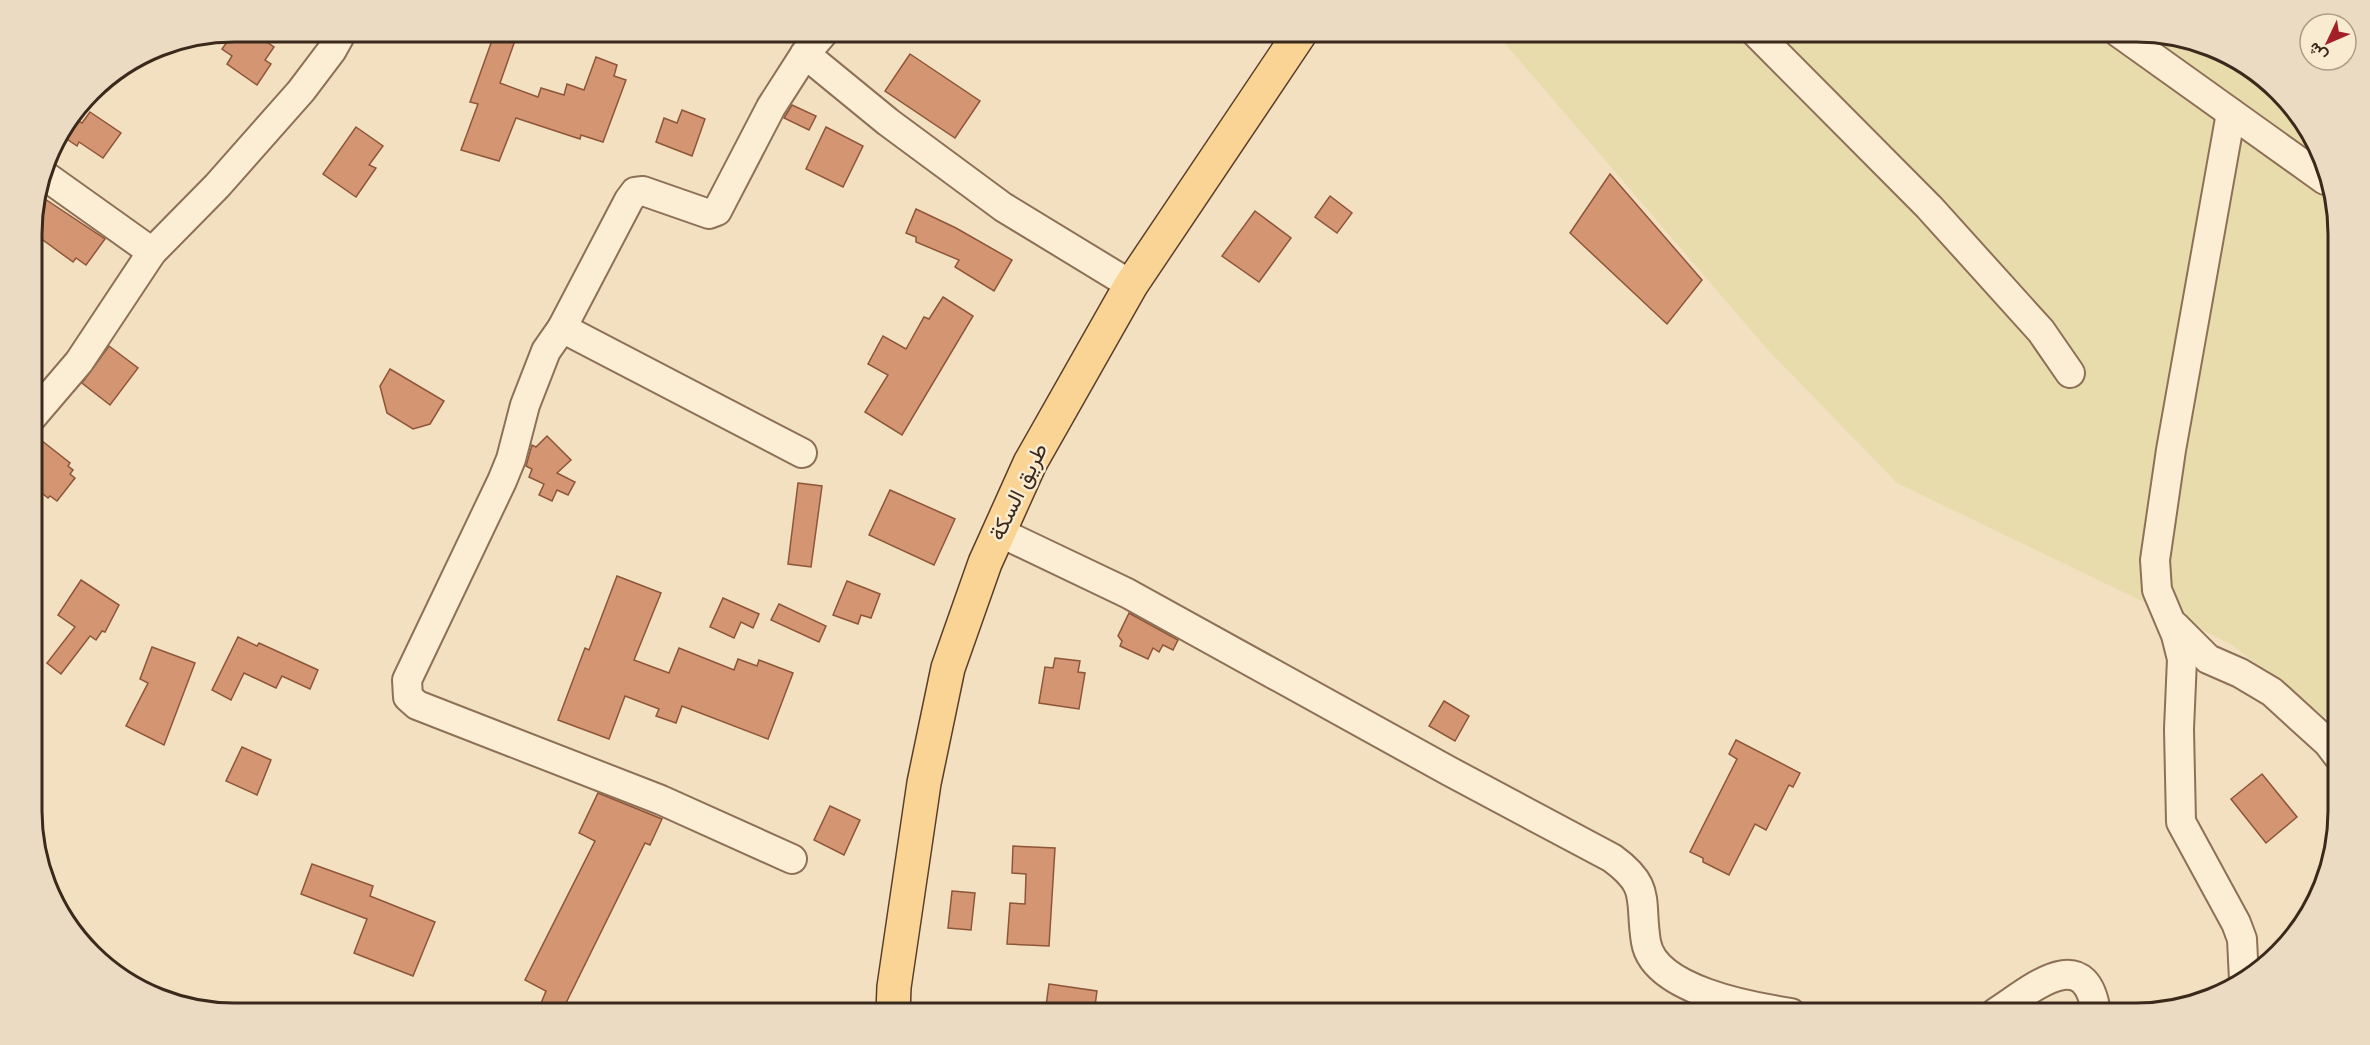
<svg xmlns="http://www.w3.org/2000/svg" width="2370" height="1045" viewBox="0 0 2370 1045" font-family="Spectral,Vazirmatn,serif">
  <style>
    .farmland { fill: #e8dbac }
    .building { fill: #d49572; stroke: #8e5639; stroke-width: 1.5 }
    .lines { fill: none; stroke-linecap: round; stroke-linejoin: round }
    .minor-casing { stroke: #8d7056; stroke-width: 32 }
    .major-casing { stroke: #5a3e2b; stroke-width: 36 }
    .minor { stroke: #fceed4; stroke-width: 28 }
    .major { stroke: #f9d494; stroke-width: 33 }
    .labels { text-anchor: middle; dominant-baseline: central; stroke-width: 5; stroke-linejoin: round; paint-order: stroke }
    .street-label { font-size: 22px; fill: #3b291c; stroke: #f9ebd0 }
    .rim { fill: none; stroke: #3b291c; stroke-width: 3 }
  </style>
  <rect width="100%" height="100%" fill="#f2e0c0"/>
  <!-- farmland -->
  <polygon class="farmland" points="1495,32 2136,32 2213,47 2297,111 2337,208 2338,727 2231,644 1897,483 1768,350"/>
  <!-- building -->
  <g class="building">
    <polygon points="234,32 252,32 274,47 265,60 271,64 257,85 227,64 232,56 222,49"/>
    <polygon points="495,32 518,32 500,83 538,97 541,88 564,95 567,84 584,90 596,57 617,65 614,76 626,80 603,142 581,135 580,139 516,118 499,161 461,150 478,104 470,102"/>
    <polygon points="910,54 980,101 955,138 885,91"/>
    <polygon points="792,105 816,116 809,130 784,118"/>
    <polygon points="682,110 705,119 692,156 656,142 664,118 677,123"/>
    <polygon points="90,112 121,133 103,158 79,142 77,146 61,135 73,118 82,123"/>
    <polygon points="356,127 383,146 369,165 376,168 356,197 323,174"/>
    <polygon points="826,127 863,146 843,187 806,169"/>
    <polygon points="1610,174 1702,280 1667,324 1570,233"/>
    <polygon points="39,195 105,239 86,265 76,258 73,262 32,232"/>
    <polygon points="1330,196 1352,213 1337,233 1315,217"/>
    <polygon points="916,209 956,228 1012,260 994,291 955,267 959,260 916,242 916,237 906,233"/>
    <polygon points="1255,211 1291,238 1259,282 1222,256"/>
    <polygon points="943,297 973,316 902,435 865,412 888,375 868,364 883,336 906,349 924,317 929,319"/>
    <polygon points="109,346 138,368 110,405 82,383"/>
    <polygon points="390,369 444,401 430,424 413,429 387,413 380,386"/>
    <polygon points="32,433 70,463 68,466 73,470 70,474 75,478 57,501 50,496 48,498 33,486"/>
    <polygon points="547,436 571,460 557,473 575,482 568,495 557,490 552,501 539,495 544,484 529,477 532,469 526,466 532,445 536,447"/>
    <polygon points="798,483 822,486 811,567 788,564"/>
    <polygon points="890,490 955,519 934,565 869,535"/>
    <polygon points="617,576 661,593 634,660 669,673 679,648 734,670 738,659 757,666 759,660 793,673 768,739 682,706 676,723 656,716 659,709 625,696 609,739 558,720 585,648 589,650"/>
    <polygon points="81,580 119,605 105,632 102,631 96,640 90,636 61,674 47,663 75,627 58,615"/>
    <polygon points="847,581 880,594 871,618 861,615 858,624 833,615"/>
    <polygon points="723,598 759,614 753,628 741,622 734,638 710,627"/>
    <polygon points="779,604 826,626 819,642 771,620"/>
    <polygon points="1129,613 1178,640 1173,650 1163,645 1159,652 1153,648 1148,659 1120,646 1122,641 1118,636"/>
    <polygon points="238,637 257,646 259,643 318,670 310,689 282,676 276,688 244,673 231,700 212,690"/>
    <polygon points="152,647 195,663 164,745 126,726 148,683 140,679"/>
    <polygon points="1055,658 1080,661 1078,672 1085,673 1079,709 1039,703 1045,667 1053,668"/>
    <polygon points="1444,701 1469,716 1455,741 1429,726"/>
    <polygon points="1736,740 1800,773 1793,787 1789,785 1766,830 1755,824 1729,875 1703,862 1703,858 1690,852 1737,759 1729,754"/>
    <polygon points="242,747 271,760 257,795 226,781"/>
    <polygon points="2262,774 2297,817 2266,843 2231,799"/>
    <polygon points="598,793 662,819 650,845 645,843 561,1013 537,1013 546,991 525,980 595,841 579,833"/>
    <polygon points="830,806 860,820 844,855 814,840"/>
    <polygon points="1013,846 1055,848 1049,946 1007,944 1010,903 1025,904 1026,874 1012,873"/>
    <polygon points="312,864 373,886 370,896 435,922 413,976 354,953 367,919 301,894"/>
    <polygon points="952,891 975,893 971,930 948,928"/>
    <polygon points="1049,984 1097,991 1094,1013 1045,1013"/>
  </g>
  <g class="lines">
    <defs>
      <g id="minor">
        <polyline points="824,32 805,54 888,122 1003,207 1131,285"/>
        <polyline points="1755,32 1929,207 2041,331 2070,373"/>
        <polyline points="2118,32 2325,180"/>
        <polyline points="2231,113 2171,450 2155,560 2157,590 2176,635 2182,659 2179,729 2181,822 2236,923 2242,939 2244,980"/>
        <polyline points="44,175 152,252"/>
        <polyline points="562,328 802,453"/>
        <polyline points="32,417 79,362 152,252 217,186 301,91 332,50 342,32"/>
        <path d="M999 532 1127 593 1449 771 1612 858C1652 887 1639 900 1646 942 1654 990 1751 1007 1791 1013"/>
        <polyline points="2175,626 2208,659 2240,673 2272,692 2328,743 2338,756"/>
        <polyline points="792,859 661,800 417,705 408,697 407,680 502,481 511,459 525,405 546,351 562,328 629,200 635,192 643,191 709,214 717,211 771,107 805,54"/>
        <path d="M1995 1013C2027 993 2086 938 2096 1013"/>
      </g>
      <polyline id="major" points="893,1013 894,987 924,783 948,668 985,563 1030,463 1131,285 1301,32"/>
    </defs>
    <!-- minor casing -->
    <use href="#minor" class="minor-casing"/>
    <!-- major casing -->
    <use href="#major" class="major-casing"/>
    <!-- minor -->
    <use href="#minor" class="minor"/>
    <!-- major -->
    <use href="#major" class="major"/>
  </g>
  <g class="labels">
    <!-- street labels -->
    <g class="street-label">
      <text transform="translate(1019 492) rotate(-64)">طريق السكة</text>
    </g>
  </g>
  <!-- crop -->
  <path d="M0 0H2370V1045H0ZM234 42H2136A192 192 0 0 1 2328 234V811A192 192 0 0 1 2136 1003H234A192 192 0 0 1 42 811V234A192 192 0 0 1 234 42Z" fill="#eadbc2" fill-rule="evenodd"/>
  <path class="rim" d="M234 42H2136A192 192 0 0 1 2328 234V811A192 192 0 0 1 2136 1003H234A192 192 0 0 1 42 811V234A192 192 0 0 1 234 42Z"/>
  <!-- north arrow -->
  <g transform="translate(2328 42) rotate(226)"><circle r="28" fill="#f9ebd0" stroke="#ad9d88" stroke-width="1.5"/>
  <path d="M0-4.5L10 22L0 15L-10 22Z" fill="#a22028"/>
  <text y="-9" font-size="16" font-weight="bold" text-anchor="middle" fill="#3b291c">ش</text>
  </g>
</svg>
